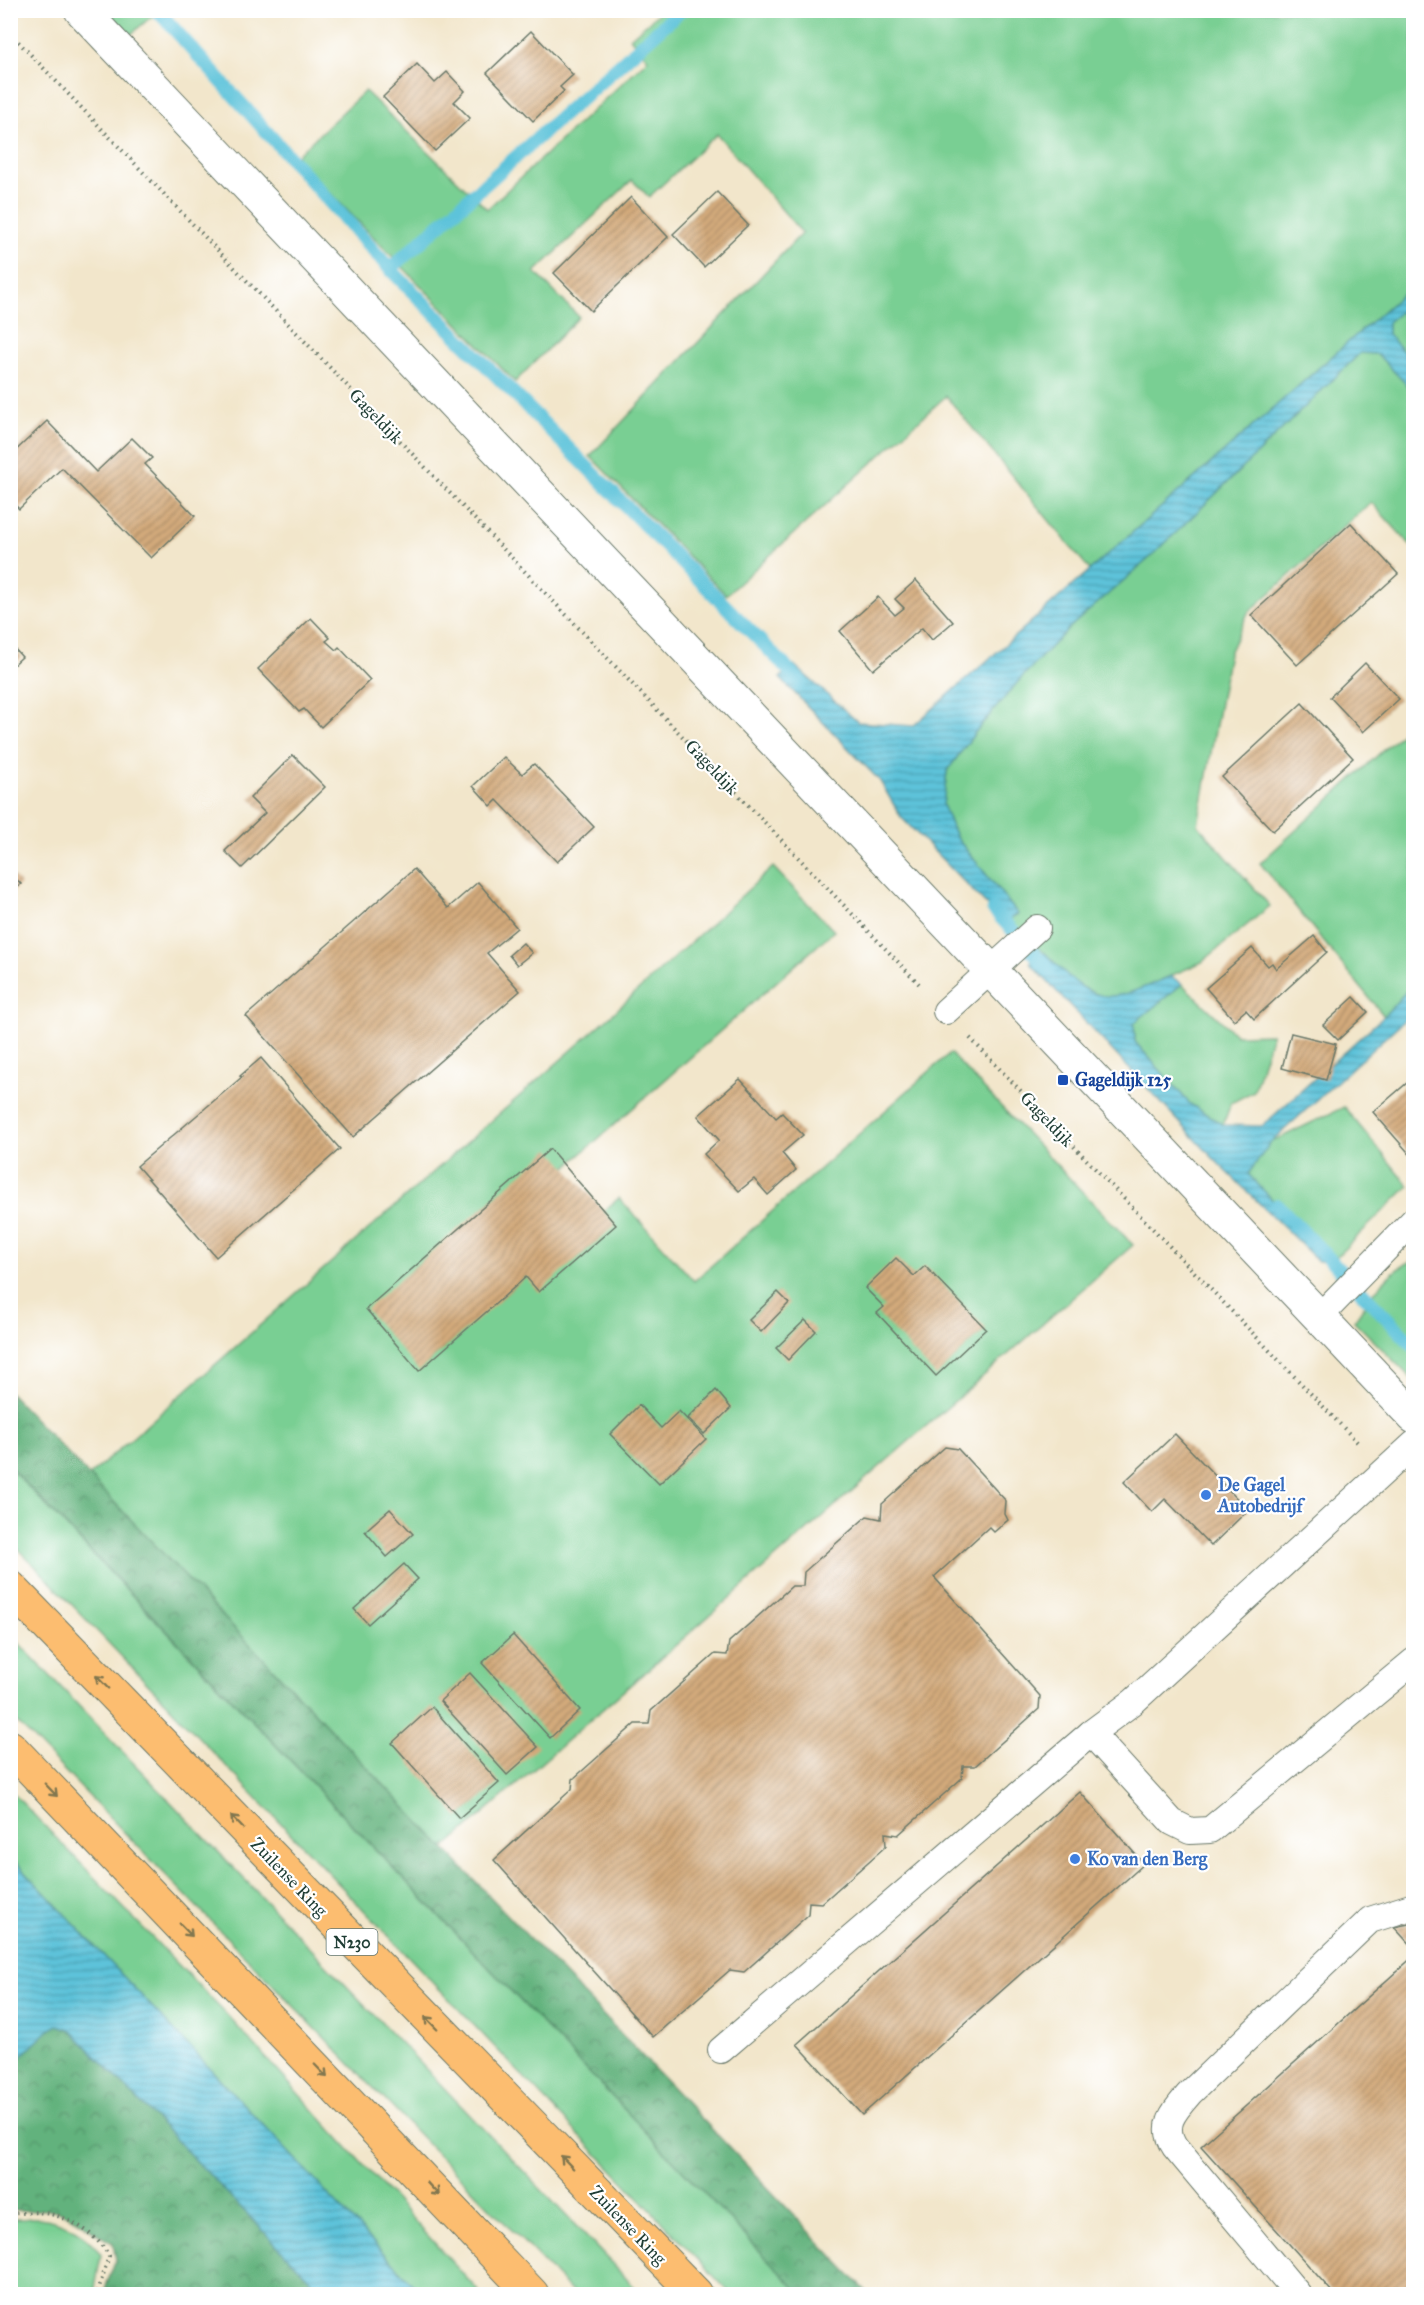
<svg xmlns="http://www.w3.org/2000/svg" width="1424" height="2305" viewBox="0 0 1424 2305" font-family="'IM FELL Great Primer',serif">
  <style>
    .green { fill: #79cf93; stroke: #4c8664; stroke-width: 1.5 }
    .forest { fill: url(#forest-crowns); stroke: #407858; stroke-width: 1.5 }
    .water { fill: url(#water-rules); stroke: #3e8087; stroke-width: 1.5 }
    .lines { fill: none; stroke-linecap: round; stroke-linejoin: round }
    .stream { stroke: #5dc3da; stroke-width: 14 }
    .building { fill: url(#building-hatch) }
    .service-casing { stroke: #697869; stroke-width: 28 }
    .tertiary-casing { stroke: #697869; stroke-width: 35 }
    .primary-casing { stroke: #697869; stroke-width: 35 }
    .path { stroke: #697869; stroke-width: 4; stroke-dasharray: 1.5 4.5; stroke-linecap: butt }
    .service { stroke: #fff; stroke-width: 26 }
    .tertiary { stroke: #fff; stroke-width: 33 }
    .primary { stroke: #fcbd6f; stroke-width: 33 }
    .oneway { stroke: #82774f }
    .transit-dot { fill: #1a4fb4; stroke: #fff; stroke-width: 2 }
    .shop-dot { fill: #3f7fe0; stroke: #fff; stroke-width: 2 }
    .labels { text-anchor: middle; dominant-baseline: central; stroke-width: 4.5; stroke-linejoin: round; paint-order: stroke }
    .shield { fill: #fff; stroke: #627771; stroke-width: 1.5 }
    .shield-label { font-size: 16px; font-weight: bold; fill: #1f3d34 }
    .street-label { font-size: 18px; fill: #1f3d34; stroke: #fff }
    .transit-label { font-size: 18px; font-weight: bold; fill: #164399; stroke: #fff; text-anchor: start }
    .shop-label { font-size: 18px; font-weight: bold; fill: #366cbe; stroke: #fff; text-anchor: start }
  </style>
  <defs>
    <pattern id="forest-crowns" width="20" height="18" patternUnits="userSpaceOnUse" patternTransform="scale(1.5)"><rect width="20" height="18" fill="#62b27d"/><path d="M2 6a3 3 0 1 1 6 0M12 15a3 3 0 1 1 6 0" fill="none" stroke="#509267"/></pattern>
    <pattern id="water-rules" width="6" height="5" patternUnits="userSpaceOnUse" patternTransform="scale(1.5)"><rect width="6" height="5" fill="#5dc3da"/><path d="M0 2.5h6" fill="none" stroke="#4ca0b2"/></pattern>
    <pattern id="building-hatch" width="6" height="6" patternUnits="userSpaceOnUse" patternTransform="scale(1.5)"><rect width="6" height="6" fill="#d3aa7c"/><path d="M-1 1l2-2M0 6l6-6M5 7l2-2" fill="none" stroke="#ab8c66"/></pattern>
  </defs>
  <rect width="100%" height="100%" fill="#fff"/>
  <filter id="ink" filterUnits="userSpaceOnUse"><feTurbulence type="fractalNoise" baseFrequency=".0167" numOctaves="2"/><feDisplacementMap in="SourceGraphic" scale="12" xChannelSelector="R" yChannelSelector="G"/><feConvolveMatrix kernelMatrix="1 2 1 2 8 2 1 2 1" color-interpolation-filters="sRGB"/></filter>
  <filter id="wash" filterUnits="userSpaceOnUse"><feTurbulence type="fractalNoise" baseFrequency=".008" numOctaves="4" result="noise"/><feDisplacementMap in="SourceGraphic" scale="24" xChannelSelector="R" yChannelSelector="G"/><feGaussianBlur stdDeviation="1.35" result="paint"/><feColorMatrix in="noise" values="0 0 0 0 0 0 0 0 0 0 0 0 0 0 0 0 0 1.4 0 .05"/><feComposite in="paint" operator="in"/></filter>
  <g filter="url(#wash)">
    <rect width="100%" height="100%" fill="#f2e6cb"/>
    <!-- green -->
    <g class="green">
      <polygon points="107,11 158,11 130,35"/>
      <polygon points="661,11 1413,11 1413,285 1090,570 946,396 726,595 590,456 802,233 717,134 649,197 632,180 535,272 579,317 515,382 295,157 365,91 487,209 648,59 630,38"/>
      <polygon points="1413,301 1413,363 1388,334 1388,322"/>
      <polygon points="1360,353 1377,354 1413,391 1413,548 1371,502 1248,613 1229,653 1198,825 1270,906 1202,962 1125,996 1102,997 1074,983 1045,953 1003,922 1018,914 956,837 943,805 947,771 977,730 1022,677 1070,627 1154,554"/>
      <polygon points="1413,723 1413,984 1384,1016 1260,863"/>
      <polygon points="773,867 834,931 421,1295 457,1333 619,1198 694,1281 950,1053 1133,1245 444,1848 89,1476 608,1018"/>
      <polygon points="1182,984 1236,1035 1272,1034 1254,1091 1231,1103 1223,1125 1190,1104 1177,1089 1135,1042 1134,1023"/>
      <polygon points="1344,1107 1409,1186 1331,1262 1248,1174 1271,1142"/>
      <path d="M1413 1261H1414L1413 1380 1354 1321C1369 1299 1387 1270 1413 1261Z"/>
      <polygon points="10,1468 801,2294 731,2294 11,1541"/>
      <polygon points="10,1635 11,1635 641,2294 574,2294 11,1716"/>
      <polygon points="10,1790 225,2013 481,2294 422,2294 11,1857"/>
      <path d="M11 2218C20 2221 29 2217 38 2218 62 2220 89 2235 101 2255L94 2294H18L11 2291Z"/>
    </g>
    <!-- forest -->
    <g class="forest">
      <polygon points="10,1393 869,2294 801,2294 11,1468"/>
      <path d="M58 2025 70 2029 324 2294H103L116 2260 113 2243C94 2234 81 2219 61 2212 44 2206 27 2214 11 2209V2066L49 2030Z"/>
    </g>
    <!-- water -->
    <g class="water">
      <polygon points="1413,285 1413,301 1388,322 1388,334 1413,363 1413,391 1377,354 1360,353 1154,554 1070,627 1022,677 977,730 947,771 943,805 956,837 1018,914 1003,922 901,817 880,781 780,678 794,665 858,722 913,726"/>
      <path d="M1045 953C1097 1007 1104 1005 1171 976L1182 984 1134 1023 1135 1042 1190 1104 1223 1125 1262 1126 1384 1016 1413 984V1012L1271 1142 1248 1174 1331 1262 1318 1261 1215 1160 1030 963Z"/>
      <polygon points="11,1857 422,2294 324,2294 70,2029 58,2025 49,2030 11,2066"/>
    </g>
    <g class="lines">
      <!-- stream -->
      <g class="stream">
        <polyline points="157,10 390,269 801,682"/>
        <polyline points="390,269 681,10"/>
        <polyline points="993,909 1049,970"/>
        <polyline points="1277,1205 1414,1346"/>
      </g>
    </g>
    <g id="blocks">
      <!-- building -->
      <g class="building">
        <polygon points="531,31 573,75 560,87 564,91 533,121 487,73"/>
        <polygon points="417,64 435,83 447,72 465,91 454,102 470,118 435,151 383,97"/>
        <polygon points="717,192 748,225 704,267 673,234"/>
        <polygon points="631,197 668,237 591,311 554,273"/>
        <polygon points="47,421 96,472 132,438 152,458 145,464 195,516 151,558 62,468 19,509 10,500 10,456"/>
        <polygon points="1351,523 1398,574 1297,665 1251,615"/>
        <polygon points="916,580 953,622 932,640 922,628 873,670 840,631 878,597 895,615 904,608 895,599"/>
        <polygon points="311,618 330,638 326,641 336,650 339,647 370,680 321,727 304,709 299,712 258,669"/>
        <polygon points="12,646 22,657 10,668 10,648"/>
        <polygon points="1365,663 1399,699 1363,732 1330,697"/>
        <polygon points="1302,703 1353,758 1273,831 1222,777"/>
        <polygon points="293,755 325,787 242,868 225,851 265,813 250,798"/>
        <polygon points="504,757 522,774 534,764 594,827 557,862 497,800 491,806 473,786"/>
        <polygon points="414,869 448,908 478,882 517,928 487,953 520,991 353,1137 246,1016"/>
        <polygon points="10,873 21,884 10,894"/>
        <polygon points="1314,936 1327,952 1254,1019 1246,1010 1234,1020 1206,988 1252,948 1268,966 1272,963 1276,969"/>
        <polygon points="523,943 532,953 517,965 509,955"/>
        <polygon points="1354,997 1368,1012 1338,1040 1323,1025"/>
        <polygon points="1291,1033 1336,1044 1326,1080 1282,1068"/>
        <polygon points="261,1058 340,1149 216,1257 137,1166 242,1077 240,1076"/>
        <polygon points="1414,1077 1414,1159 1373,1112"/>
        <polygon points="740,1079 776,1118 782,1113 803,1135 782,1153 796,1170 768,1195 754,1179 739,1191 704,1154 719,1140 698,1116"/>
        <polygon points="550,1149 616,1225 539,1292 526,1277 419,1371 366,1309"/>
        <polygon points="896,1258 914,1276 925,1266 986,1329 936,1376 877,1313 884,1307 865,1288"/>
        <polygon points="778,1292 789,1303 761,1332 749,1320"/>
        <polygon points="805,1320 816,1331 788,1360 776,1348"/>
        <polygon points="716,1390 731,1408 704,1434 688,1418"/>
        <polygon points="639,1405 661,1428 679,1411 706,1439 659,1484 610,1434"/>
        <polygon points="1175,1434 1248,1510 1211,1546 1165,1499 1152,1512 1124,1482"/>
        <polygon points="945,1447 958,1449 1006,1501 1005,1514 1008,1520 994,1532 989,1527 934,1577 1040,1696 1039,1709 975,1766 963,1766 962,1778 898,1835 885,1833 886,1846 822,1903 809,1902 808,1915 744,1972 730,1970 653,2037 494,1860 572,1789 573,1779 635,1724 649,1724 651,1711 715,1654 727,1655 729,1642 792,1586 803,1586 804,1572 867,1516 881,1519 882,1504"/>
        <polygon points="390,1509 413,1534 387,1557 365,1531"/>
        <polygon points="404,1564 418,1579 368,1624 354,1609"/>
        <polygon points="513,1635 580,1710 550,1738 482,1663"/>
        <polygon points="470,1673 538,1747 507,1775 440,1701"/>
        <polygon points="432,1707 499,1783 459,1818 392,1743"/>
        <polygon points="1080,1792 1144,1864 862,2115 797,2044"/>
        <polygon points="1414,1923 1414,1949 1394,1927"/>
        <polygon points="1414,1956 1414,2294 1334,2294 1201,2146"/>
      </g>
    </g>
  </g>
  <g filter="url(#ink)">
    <use href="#blocks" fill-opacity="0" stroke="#697869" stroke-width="1.5"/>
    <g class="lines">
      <defs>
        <g id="service">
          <polyline points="946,1011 1037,928"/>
          <polyline points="1319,1317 1414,1220"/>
          <polyline points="1091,1733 1172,1822 1190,1831 1210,1830 1414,1661"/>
          <polyline points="721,2050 1091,1733 1133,1702 1414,1444"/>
          <path d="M1298 2294 1175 2147C1160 2125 1175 2110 1190 2093L1370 1920 1414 1906"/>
        </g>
        <polyline id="tertiary" points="81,10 1414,1417"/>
        <g id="primary">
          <polyline points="10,1587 696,2294"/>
          <polyline points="10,1747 532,2294"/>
        </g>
      </defs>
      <!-- service casing -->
      <use href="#service" class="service-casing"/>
      <!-- tertiary casing -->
      <use href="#tertiary" class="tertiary-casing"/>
      <!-- primary casing -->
      <use href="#primary" class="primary-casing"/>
      <!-- path -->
      <g class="path">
        <polyline points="10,33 922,987"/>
        <polyline points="970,1038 1359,1444"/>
        <path d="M10 2213C22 2214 33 2211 44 2213 69 2216 97 2234 109 2256L97 2294"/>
      </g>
      <!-- service -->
      <use href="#service" class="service"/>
      <!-- tertiary -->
      <use href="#tertiary" class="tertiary"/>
      <!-- primary -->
      <use href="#primary" class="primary"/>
    </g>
    <!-- one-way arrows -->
    <defs><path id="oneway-shaft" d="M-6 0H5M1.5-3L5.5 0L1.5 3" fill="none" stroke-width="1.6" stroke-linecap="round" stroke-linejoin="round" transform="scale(1.5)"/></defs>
    <g class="oneway">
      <use href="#oneway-shaft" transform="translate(102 1682) rotate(-134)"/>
      <use href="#oneway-shaft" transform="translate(51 1790) rotate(46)"/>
      <use href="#oneway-shaft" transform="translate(237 1822) rotate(-134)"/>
      <use href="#oneway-shaft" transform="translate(186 1930) rotate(46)"/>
      <use href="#oneway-shaft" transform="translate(431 2023) rotate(-134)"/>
      <use href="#oneway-shaft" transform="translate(321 2071) rotate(46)"/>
      <use href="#oneway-shaft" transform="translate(567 2162) rotate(-134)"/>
      <use href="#oneway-shaft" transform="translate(433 2189) rotate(47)"/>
    </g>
  </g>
  <!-- markers -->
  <rect class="transit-dot" x="1057" y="1074" width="12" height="12" rx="3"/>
  <g class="shop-dot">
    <circle cx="1206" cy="1495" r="6"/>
    <circle cx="1075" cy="1859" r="6"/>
  </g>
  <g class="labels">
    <!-- shield labels -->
    <rect class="shield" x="326.5" y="1929" width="51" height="26" rx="4.5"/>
    <g class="shield-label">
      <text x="352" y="1942">N230</text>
    </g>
    <!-- street labels -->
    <g class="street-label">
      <text transform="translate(376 416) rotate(46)">Gageldijk</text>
      <text transform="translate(712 767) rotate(46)">Gageldijk</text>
      <text transform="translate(1047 1119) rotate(46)">Gageldijk</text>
      <text transform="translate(289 1877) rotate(46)">Zuilense Ring</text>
      <text transform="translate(628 2225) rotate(46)">Zuilense Ring</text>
    </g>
    <!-- transit labels -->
    <g class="transit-label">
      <text x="1075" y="1080">Gageldijk 125</text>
    </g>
    <!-- shop labels -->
    <g class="shop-label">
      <text x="1218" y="1485">De Gagel<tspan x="1218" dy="21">Autobedrijf</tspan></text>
      <text x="1087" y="1859">Ko van den Berg</text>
    </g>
  </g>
  <!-- margin -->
  <rect width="1424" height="2305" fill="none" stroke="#fff" stroke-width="36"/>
</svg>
